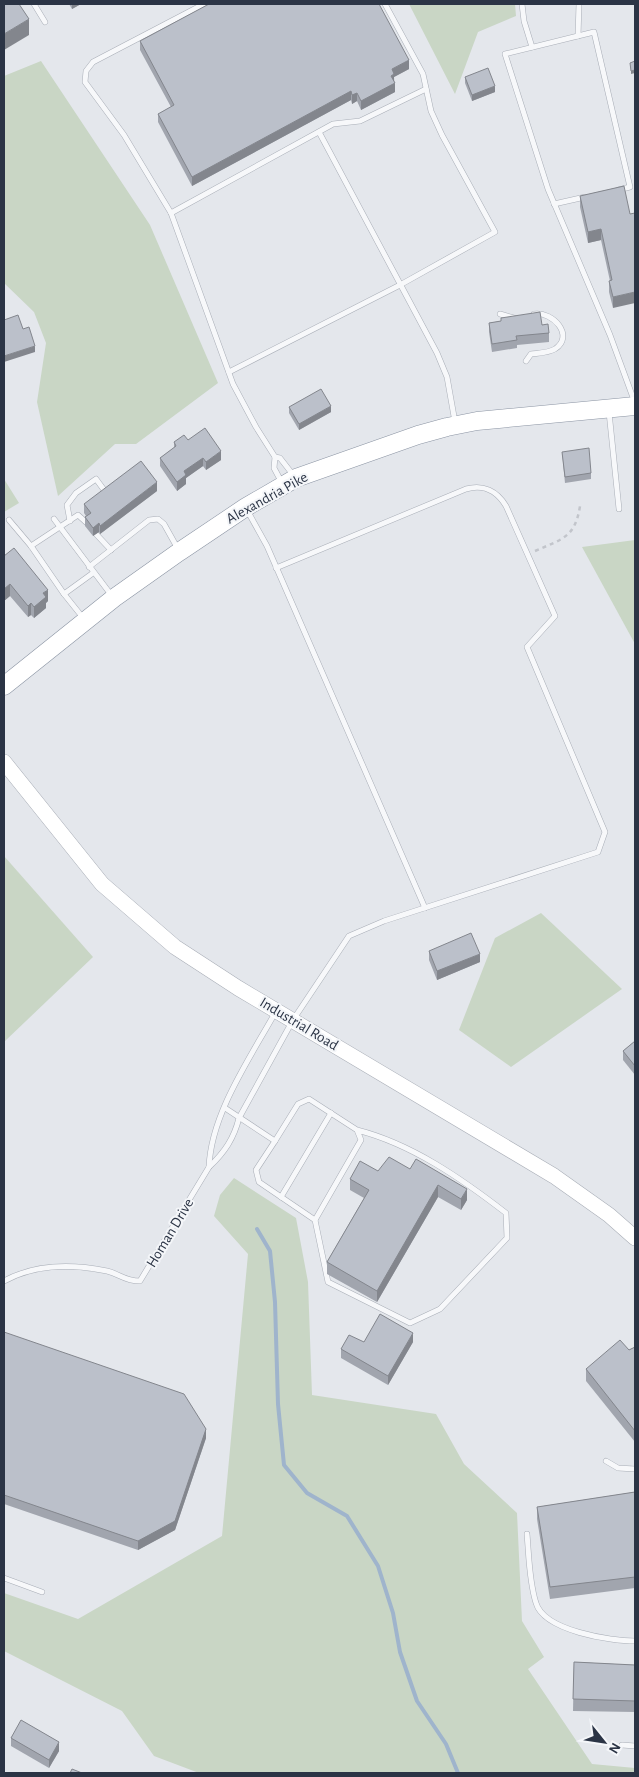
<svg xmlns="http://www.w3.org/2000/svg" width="639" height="1777" viewBox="0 0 639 1777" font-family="'Alegreya Sans',sans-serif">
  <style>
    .green { fill: #c9d6c5 }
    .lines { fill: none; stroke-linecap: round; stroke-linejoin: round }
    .stream { stroke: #9fb4cc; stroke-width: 4 }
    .service-casing { stroke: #a9aeb7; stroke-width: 6 }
    .secondary-casing { stroke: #a9aeb7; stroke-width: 16 }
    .trunk-casing { stroke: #8b94a3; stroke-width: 19 }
    .path { stroke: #c2c5cb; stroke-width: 2.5; stroke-dasharray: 4 4; stroke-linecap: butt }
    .service { stroke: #f7f8fa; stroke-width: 5 }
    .secondary { stroke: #fff; stroke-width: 15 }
    .trunk { stroke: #fff; stroke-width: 18 }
    .wall { fill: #a1a5ae }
    .shaded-wall { fill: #83868d }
    .building { fill: #bbc0ca; stroke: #83868d }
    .labels { text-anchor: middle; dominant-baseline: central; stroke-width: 4; stroke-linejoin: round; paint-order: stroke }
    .street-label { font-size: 15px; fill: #2b3445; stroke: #f4f6f9 }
  </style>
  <rect width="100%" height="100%" fill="#e4e7ec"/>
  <!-- green -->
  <g class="green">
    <polygon points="409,4 515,4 516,16 478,32 455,94"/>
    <polygon points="41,61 150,225 218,383 136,444 115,444 58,496 37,402 46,343 34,312 4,283 4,76"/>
    <polygon points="4,479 19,503 4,512"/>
    <polygon points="635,540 635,644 582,547"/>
    <polygon points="4,856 93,957 4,1042"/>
    <polygon points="541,913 622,989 511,1067 459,1030 495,938"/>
    <polygon points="234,1178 296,1218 308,1282 312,1395 436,1414 464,1464 517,1513 522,1621 544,1657 528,1669 592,1764 635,1768 635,1773 199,1773 154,1756 122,1711 4,1651 4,1593 78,1619 222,1536 248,1254 214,1216 220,1195"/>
  </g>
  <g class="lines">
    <!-- stream -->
    <polyline class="stream" points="257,1229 270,1251 275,1302 278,1404 284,1465 307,1493 347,1516 378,1566 393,1613 400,1652 417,1701 446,1744 458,1773"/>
    <defs>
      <g id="service">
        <polyline points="34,4 45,22"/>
        <polyline points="204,4 93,62 86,71 85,82 124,135 171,213 233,384 256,427 275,457"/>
        <polyline points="522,4 524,21 532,47"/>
        <polyline points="578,36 579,4"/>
        <polyline points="319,132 437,353 447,377 455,422"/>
        <polyline points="618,190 630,187 594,32 505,54 548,189 610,335 635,403"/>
        <polyline points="554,204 585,197"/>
        <polyline points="171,213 333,124 360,121 426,89"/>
        <polyline points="500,314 514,318"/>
        <path d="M526 361 531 354C538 353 548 353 555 349 575 336 553 311 534 314"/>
        <polyline points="229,372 400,285 495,232 442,135 431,111 423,74 385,4"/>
        <polyline points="609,412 619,509"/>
        <polyline points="282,483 274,468 275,457 280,458 294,476"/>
        <polyline points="247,510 267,546 425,908"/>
        <polyline points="54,519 112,596"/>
        <polyline points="9,520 31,546 64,594 93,573"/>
        <polyline points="70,521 67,505 76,493 96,479 107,494"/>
        <polyline points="96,534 111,550"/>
        <polyline points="31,546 78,515 88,524"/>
        <polyline points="89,567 149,520 158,519 164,524 178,549"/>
        <polyline points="64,594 84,619"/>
        <path d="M225 1108 275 1141 298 1104 309 1099 357 1130 361 1140 315 1220 328 1282 410 1323 440 1309 507 1238 506 1213C462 1179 412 1144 357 1130"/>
        <polyline points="275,1141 256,1170 259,1182 315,1220"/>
        <path d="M209 1167C211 1114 250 1058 275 1013"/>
        <polyline points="281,1197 331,1113"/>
        <path d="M4 1281C35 1264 72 1264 107 1271 120 1274 124 1281 140 1281L209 1167C225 1152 234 1138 239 1118L293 1020 349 936 384 921 598 852 605 832 527 647 555 616 506 506C497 491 483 484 466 489L276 568"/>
        <polyline points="606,1461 618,1468 635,1469"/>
        <path d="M527 1534C529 1556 529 1581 536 1603 544 1631 611 1641 635 1641"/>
        <polyline points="4,1578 42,1592"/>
        <polyline points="622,1745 635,1746"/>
      </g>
      <polyline id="secondary" points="4,762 102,884 175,947 238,988 554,1176 609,1215 635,1238"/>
      <polyline id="trunk" points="4,686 114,598 179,552 246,507 296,478 418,435 447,427 477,421 635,406"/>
    </defs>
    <!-- service casing -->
    <use href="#service" class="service-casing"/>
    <!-- secondary casing -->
    <use href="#secondary" class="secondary-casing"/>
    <!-- trunk casing -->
    <use href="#trunk" class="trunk-casing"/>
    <!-- path -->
    <path class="path" d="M535 551C562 539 575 538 580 506"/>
    <!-- service -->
    <use href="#service" class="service"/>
    <!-- secondary -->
    <use href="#secondary" class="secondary"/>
    <!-- trunk -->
    <use href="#trunk" class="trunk"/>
  </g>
  <!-- wall -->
  <g class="wall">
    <polygon points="69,4 81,4 72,9"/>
    <polygon points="140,41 409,69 394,77 395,92 361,110 357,101 352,104 351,100 192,186 158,122 158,114 171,107 140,50"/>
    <polygon points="465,77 495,92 472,101 465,83"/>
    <polygon points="624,186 613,308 609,292 609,281 610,281 601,240 588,243 580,207 580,196"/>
    <polygon points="501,318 542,325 549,333 549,342 517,345 517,348 492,352 489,332 489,323 501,321"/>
    <polygon points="289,407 331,412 299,430 289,413"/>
    <polygon points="188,440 221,460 206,470 203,466 186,478 186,484 177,491 160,466 160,458 174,448 174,442"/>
    <polygon points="562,452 591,473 591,479 565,483"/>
    <polygon points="157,491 100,534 99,532 93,536 85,526 85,517 86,516 84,513 84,504"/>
    <polygon points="4,556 48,601 46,603 46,608 34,618 31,615 28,617 10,596 4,601"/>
    <polygon points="429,951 480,962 437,980 429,960"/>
    <polygon points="635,1041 635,1075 623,1060 623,1051"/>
    <polygon points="410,1169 467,1200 461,1210 438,1197 377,1302 327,1274 327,1262 364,1198 350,1190 350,1179 378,1171"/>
    <polygon points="4,1332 206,1438 175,1530 138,1550 4,1504"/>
    <polygon points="413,1342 388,1385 341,1358 341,1349"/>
    <polygon points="635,1347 635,1442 586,1381 586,1369"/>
    <polygon points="635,1492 635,1588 550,1599 537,1519 537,1507"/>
    <polygon points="574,1662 635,1665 635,1712 573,1711"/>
    <polygon points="11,1738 59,1751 49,1768 11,1746"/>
  </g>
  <!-- shaded-wall -->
  <g class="shaded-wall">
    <polygon points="72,4 81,4 72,9"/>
    <polygon points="29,19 29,35 4,50 4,34"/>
    <polygon points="409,60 409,69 394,77 394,82 391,76 392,69"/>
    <polygon points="635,70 635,73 631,74 631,71"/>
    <polygon points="395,83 395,92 361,110 361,101"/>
    <polygon points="495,86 495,92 472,101 472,95"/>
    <polygon points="351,91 351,100 192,186 192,177"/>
    <polygon points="357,93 357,101 352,104 352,95"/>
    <polygon points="601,229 601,240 588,243 588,232"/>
    <polygon points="635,292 635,303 613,308 613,297"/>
    <polygon points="35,346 35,352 4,362 4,356"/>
    <polygon points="331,406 331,412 299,430 299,424"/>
    <polygon points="221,451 221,460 206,470 206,462"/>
    <polygon points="203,458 203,466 186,478 186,484 177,491 177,482 184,471"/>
    <polygon points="157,482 157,491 100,534 100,526"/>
    <polygon points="99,523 99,532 93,536 93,528"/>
    <polygon points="10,584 10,596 4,601 4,589"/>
    <polygon points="48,590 48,601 46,603 46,608 34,618 34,607 43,593"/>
    <polygon points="31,603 31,615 28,617 28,606"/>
    <polygon points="480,954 480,962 437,980 437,971"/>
    <polygon points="438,1185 438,1197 377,1302 377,1291"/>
    <polygon points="467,1189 467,1200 461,1210 461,1199"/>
    <polygon points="413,1333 413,1342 388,1385 388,1376"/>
    <polygon points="206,1429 206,1438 175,1530 138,1550 138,1541"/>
    <polygon points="59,1742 59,1751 49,1768 49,1760"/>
  </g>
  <!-- building -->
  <g class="building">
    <polygon points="4,4 19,4 29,19 4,34"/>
    <polygon points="209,4 379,4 409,60 392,69 394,74 391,76 395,83 361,101 357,93 352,95 351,91 192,177 158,114 174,105 140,41"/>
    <polygon points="635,61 635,70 631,71 630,63"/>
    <polygon points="488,68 495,86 472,95 465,77"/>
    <polygon points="624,186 630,214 635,213 635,292 613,297 609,281 612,280 601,229 588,232 580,196"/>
    <polygon points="540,312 542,325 548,324 549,333 516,336 517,340 492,344 489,323 501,321 501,318"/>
    <polygon points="18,315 23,329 29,327 35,346 4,356 4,320"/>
    <polygon points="321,389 331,406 299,424 289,407"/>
    <polygon points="205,428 221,451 206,462 203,458 184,471 186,475 177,482 160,458 176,446 174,442 184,435 188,440"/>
    <polygon points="589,448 591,473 565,477 562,452"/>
    <polygon points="141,461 157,482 100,526 99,523 93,528 85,517 91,513 84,504"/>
    <polygon points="14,548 48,590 43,593 46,597 34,607 31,603 28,606 10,584 4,589 4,556"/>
    <polygon points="471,933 480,954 437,971 429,951"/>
    <polygon points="635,1041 635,1066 623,1051"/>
    <polygon points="389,1157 410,1169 416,1159 467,1189 461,1199 438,1185 377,1291 327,1262 369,1190 350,1179 360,1161 378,1171"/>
    <polygon points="380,1314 413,1333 388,1376 341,1349 349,1335 364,1342"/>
    <polygon points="4,1332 184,1394 206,1429 175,1521 138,1541 4,1495"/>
    <polygon points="620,1340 629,1350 635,1347 635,1431 586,1369"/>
    <polygon points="635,1492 635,1577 550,1587 537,1507"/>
    <polygon points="574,1662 635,1665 635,1701 573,1699"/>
    <polygon points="21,1720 59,1742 49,1760 11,1738"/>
    <polygon points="72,1769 82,1773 70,1773"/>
  </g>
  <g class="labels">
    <!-- street labels -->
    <g class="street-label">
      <text transform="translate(267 498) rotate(-29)">Alexandria Pike</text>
      <text transform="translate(299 1024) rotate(31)">Industrial Road</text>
      <text transform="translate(170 1233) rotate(-59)">Homan Drive</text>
    </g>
  </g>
  <!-- border -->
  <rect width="639" height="1777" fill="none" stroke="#2b3445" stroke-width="10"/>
  <!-- north arrow -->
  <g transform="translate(604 1742) rotate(120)" stroke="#f4f6f9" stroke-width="4" paint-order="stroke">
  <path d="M0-4L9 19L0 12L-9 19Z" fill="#2b3445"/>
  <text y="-8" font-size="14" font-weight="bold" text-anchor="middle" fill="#2b3445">N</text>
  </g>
</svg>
